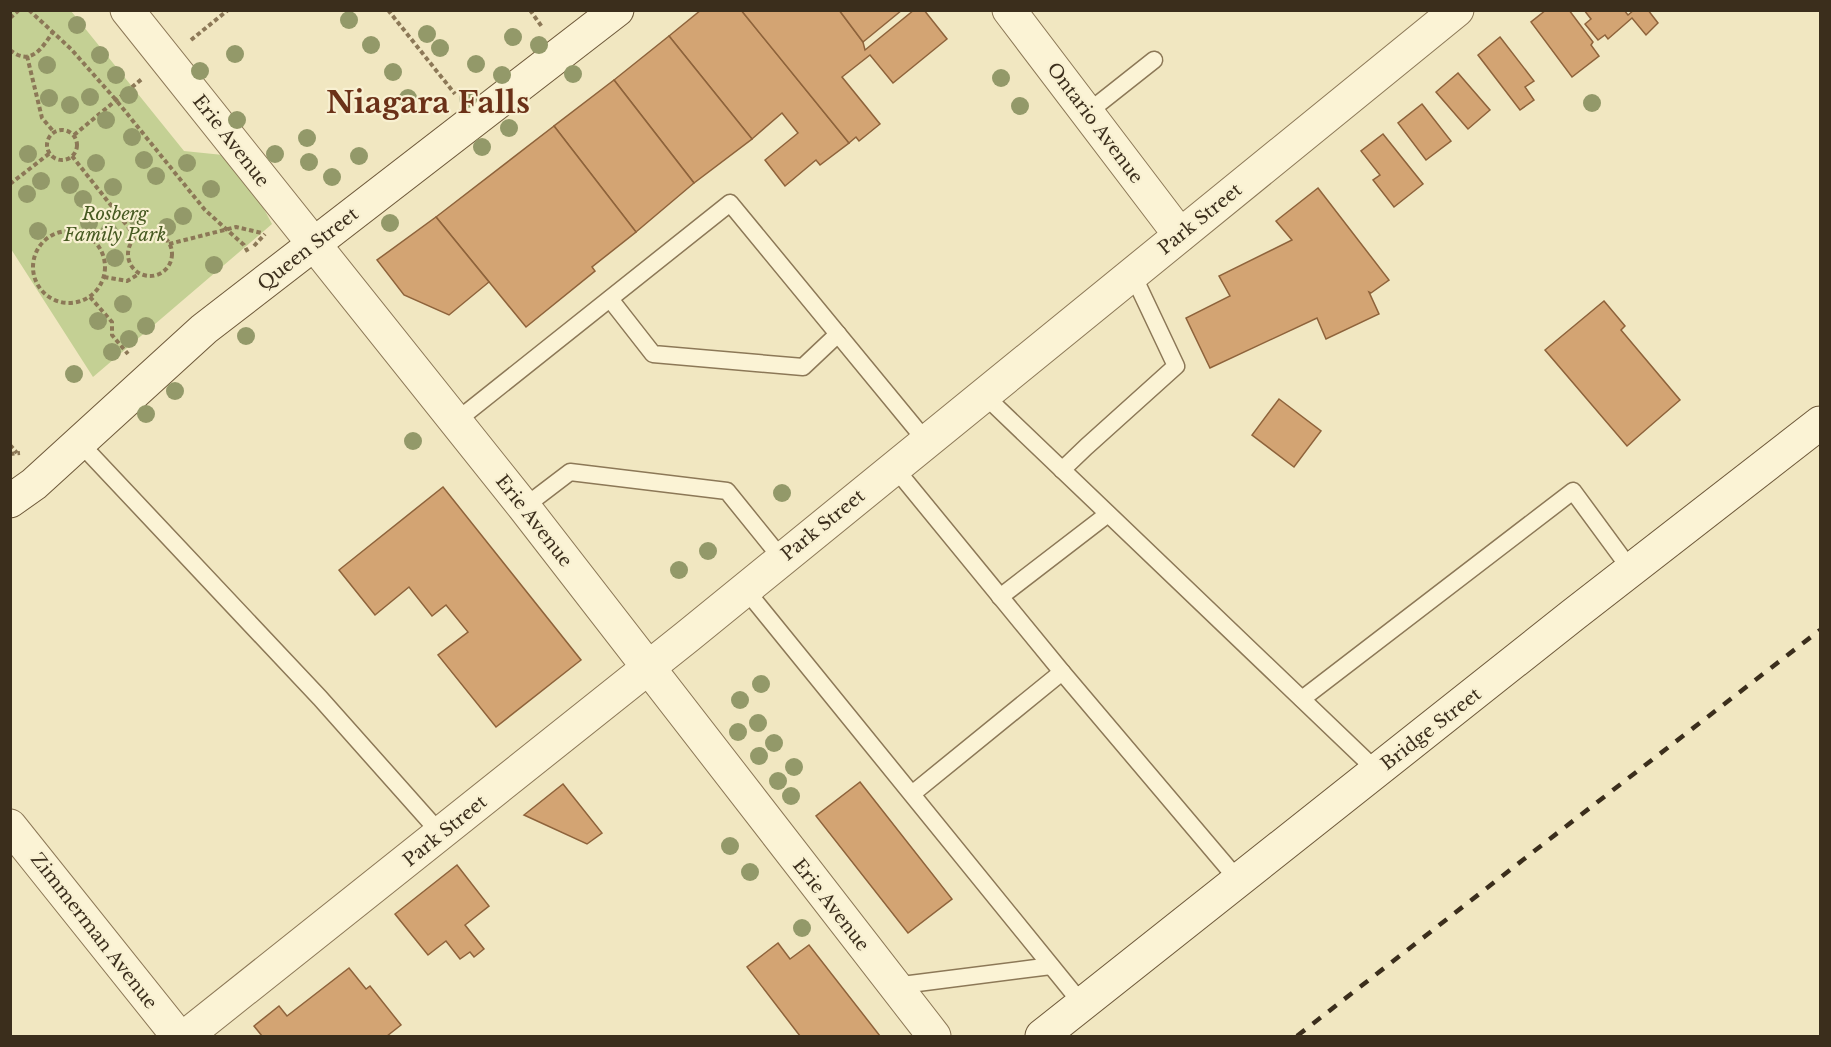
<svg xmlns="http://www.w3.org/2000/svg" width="1831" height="1047" viewBox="0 0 1831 1047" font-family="'Libre Baskerville',serif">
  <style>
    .green { fill: #c4d094 }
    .building { fill: #d3a473; stroke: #8e633b; stroke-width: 1.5 }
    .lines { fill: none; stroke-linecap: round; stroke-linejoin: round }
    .lane-casing { stroke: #8c7857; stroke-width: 19 }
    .street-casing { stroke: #8c7857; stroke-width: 35 }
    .secondary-casing { stroke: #6e593a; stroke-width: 35 }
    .path { stroke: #8c7857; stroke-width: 4; stroke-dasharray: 4.5 3; stroke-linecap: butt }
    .lane { stroke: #fbf3d5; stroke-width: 16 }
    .street { stroke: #fbf3d5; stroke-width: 33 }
    .secondary { stroke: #fbf3d5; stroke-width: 33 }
    .rail { stroke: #3b2e1c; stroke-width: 4.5; stroke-dasharray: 10 10; stroke-linecap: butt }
    .tree { fill: #939969 }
    .labels { text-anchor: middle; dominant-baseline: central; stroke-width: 4.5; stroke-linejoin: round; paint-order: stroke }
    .street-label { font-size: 18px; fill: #3b2e1c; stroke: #f8f0d1 }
    .park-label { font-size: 18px; font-style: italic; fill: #465921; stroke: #f8f0d1 }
    .town-label { font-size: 30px; font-weight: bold; fill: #6b3118; stroke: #f8f0d1 }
  </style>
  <rect width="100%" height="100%" fill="#f1e7c1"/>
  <!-- green -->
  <polygon class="green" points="11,11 71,11 184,151 223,155 255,192 272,224 93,377 11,249"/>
  <!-- building -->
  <g class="building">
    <polygon points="701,10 741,10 849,143 820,165 816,160 785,186 765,160 798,133 782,113 752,139 669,36"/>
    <polygon points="741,10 839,10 863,42 865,50 914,10 924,10 947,39 893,83 870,55 842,77 880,124 859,141 856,137 849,143"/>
    <polygon points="839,10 902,10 863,42"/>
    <polygon points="1546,10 1569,10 1593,42 1591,45 1599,56 1572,77 1531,22"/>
    <polygon points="1584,10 1624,10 1628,15 1634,10 1648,10 1658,23 1646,35 1632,18 1608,39 1605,35 1598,40 1585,24 1591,19"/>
    <polygon points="669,36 752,139 694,183 614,80"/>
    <polygon points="1500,37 1534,81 1525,87 1534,100 1520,110 1478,55"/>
    <polygon points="1458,73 1490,110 1468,129 1436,92"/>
    <polygon points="614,80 694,183 636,232 554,126"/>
    <polygon points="1422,104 1451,141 1426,160 1398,123"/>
    <polygon points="554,126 636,232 592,267 595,271 526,327 436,217"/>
    <polygon points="1383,134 1423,184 1394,207 1373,180 1380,175 1361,151"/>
    <polygon points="1318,188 1389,280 1371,293 1369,292 1379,314 1326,339 1317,318 1210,368 1186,318 1230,296 1219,276 1292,240 1276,221"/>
    <polygon points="436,217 489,282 449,315 404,295 377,260"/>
    <polygon points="1604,301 1625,326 1621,330 1680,400 1627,446 1545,350"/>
    <polygon points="1279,399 1321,431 1294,467 1252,435"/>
    <polygon points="443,487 581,660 496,727 438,655 468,632 446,605 432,616 409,587 375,615 339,570"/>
    <polygon points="860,782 952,899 908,933 816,816"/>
    <polygon points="563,784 602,833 587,844 524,815"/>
    <polygon points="457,865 489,906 465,925 484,949 474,957 470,952 460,959 446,941 428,955 395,914"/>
    <polygon points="778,943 790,959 809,945 880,1036 800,1036 747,967"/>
    <polygon points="349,968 366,989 370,986 401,1025 387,1036 262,1036 254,1026 279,1006 287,1016"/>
  </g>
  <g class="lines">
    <defs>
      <g id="lane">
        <polyline points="1087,113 1154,60"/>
        <polyline points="610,299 653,354 803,367 838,334"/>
        <polyline points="983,394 1377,771"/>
        <polyline points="455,422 730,203 926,441"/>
        <polyline points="79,442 320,698 441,834"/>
        <polyline points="894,467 1062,672 1239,881"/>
        <polyline points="1062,470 1086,447 1176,366 1133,275"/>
        <polyline points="524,507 570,472 727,491 782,559"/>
        <polyline points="745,589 1083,1005"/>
        <polyline points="1000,597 1108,514"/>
        <polyline points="1302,699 1573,491 1631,570"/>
        <polyline points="912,794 1062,672"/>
        <polyline points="894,986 1051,966"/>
      </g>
      <g id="street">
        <polyline points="127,10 524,507 934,1036"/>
        <polyline points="1009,10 1180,235"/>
        <polyline points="10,826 178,1036"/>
        <polyline points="186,1036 688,636 1457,10"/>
      </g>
      <g id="secondary">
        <polyline points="10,501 34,484 204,329 617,10"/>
        <polyline points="1042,1036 1573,615 1820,423"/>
      </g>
    </defs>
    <!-- lane casing -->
    <use href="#lane" class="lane-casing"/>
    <!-- street casing -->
    <use href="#street" class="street-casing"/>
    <!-- secondary casing -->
    <use href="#secondary" class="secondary-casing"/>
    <!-- path -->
    <g class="path">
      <polyline points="29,10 71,49 116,100 205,210 244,245 249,254"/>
      <polyline points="388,10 455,94"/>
      <polyline points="530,10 542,27"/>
      <polyline points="10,18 19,10"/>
      <polyline points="191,40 228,10"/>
      <path d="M10 50C31 67 42 48 53 32"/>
      <polyline points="27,56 42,118 54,132"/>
      <circle cx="62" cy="145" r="15"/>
      <polyline points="74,135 143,78"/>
      <polyline points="72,156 136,237"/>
      <polyline points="10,184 50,153"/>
      <circle cx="69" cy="267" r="36"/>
      <circle cx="150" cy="254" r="22"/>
      <polyline points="169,244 236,227 262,233"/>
      <polyline points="254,246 265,234"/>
      <polyline points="104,277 127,281 139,274"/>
      <polyline points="90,297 112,322 112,335 128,354"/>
      <polyline points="10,445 17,453"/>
      <polyline points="10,454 20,453"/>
    </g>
    <!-- lane -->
    <use href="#lane" class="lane"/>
    <!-- street -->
    <use href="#street" class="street"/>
    <!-- secondary -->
    <use href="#secondary" class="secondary"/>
    <!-- rail -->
    <polyline class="rail" points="1297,1036 1560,831 1820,630"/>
  </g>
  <!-- trees -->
  <g class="tree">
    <circle cx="349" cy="20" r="9"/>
    <circle cx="77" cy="25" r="9"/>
    <circle cx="427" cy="34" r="9"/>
    <circle cx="513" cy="37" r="9"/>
    <circle cx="371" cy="45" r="9"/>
    <circle cx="539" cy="45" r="9"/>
    <circle cx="440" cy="48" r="9"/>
    <circle cx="235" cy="54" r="9"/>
    <circle cx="100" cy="55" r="9"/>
    <circle cx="476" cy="64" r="9"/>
    <circle cx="47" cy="65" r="9"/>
    <circle cx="200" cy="71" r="9"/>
    <circle cx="393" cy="72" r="9"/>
    <circle cx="573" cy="74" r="9"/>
    <circle cx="116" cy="75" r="9"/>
    <circle cx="502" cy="75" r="9"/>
    <circle cx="1001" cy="78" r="9"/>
    <circle cx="129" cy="95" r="9"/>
    <circle cx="90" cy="97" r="9"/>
    <circle cx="49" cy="98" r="9"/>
    <circle cx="408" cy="98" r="9"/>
    <circle cx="468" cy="99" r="9"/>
    <circle cx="1592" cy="103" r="9"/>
    <circle cx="70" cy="105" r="9"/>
    <circle cx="1020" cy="106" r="9"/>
    <circle cx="106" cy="120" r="9"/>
    <circle cx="237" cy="120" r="9"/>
    <circle cx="509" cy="128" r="9"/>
    <circle cx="132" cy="137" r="9"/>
    <circle cx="307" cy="138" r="9"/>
    <circle cx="482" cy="147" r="9"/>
    <circle cx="28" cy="154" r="9"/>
    <circle cx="275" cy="154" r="9"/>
    <circle cx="359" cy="156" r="9"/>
    <circle cx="144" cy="160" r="9"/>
    <circle cx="309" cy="162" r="9"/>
    <circle cx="96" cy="163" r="9"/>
    <circle cx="187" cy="163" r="9"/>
    <circle cx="156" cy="176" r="9"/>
    <circle cx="332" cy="177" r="9"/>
    <circle cx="41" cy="181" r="9"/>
    <circle cx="70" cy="185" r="9"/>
    <circle cx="113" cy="187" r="9"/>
    <circle cx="211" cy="189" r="9"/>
    <circle cx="27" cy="194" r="9"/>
    <circle cx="83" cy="199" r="9"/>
    <circle cx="183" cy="216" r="9"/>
    <circle cx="138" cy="220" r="9"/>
    <circle cx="89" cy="223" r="9"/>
    <circle cx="390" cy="223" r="9"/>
    <circle cx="167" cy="227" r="9"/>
    <circle cx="38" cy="231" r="9"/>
    <circle cx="109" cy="232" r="9"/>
    <circle cx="115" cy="258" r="9"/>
    <circle cx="214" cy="265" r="9"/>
    <circle cx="123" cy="304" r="9"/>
    <circle cx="98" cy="321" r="9"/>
    <circle cx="146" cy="326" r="9"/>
    <circle cx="246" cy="336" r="9"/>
    <circle cx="129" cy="339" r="9"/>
    <circle cx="112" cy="352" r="9"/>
    <circle cx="74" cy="374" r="9"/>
    <circle cx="175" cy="391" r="9"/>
    <circle cx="146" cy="414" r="9"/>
    <circle cx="413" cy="441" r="9"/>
    <circle cx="782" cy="493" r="9"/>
    <circle cx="708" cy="551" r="9"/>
    <circle cx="679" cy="570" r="9"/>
    <circle cx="761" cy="684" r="9"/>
    <circle cx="740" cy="700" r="9"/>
    <circle cx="758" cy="723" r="9"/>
    <circle cx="738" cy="732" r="9"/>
    <circle cx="774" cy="743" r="9"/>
    <circle cx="759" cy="756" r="9"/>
    <circle cx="794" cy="767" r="9"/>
    <circle cx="778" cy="781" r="9"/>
    <circle cx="791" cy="796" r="9"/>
    <circle cx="730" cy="846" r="9"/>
    <circle cx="750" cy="872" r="9"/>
    <circle cx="802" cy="928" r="9"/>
  </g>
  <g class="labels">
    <!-- street labels -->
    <g class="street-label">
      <text transform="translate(1095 123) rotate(53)">Ontario Avenue</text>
      <text transform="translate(231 141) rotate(52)">Erie Avenue</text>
      <text transform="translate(1200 219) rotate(-39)">Park Street</text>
      <text transform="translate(308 249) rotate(-38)">Queen Street</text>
      <text transform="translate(534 521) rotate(52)">Erie Avenue</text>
      <text transform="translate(823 525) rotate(-39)">Park Street</text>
      <text transform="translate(1431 729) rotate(-38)">Bridge Street</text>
      <text transform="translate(445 831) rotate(-39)">Park Street</text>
      <text transform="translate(831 905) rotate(52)">Erie Avenue</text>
      <text transform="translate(94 931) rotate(52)">Zimmerman Avenue</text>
    </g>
    <!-- park labels -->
    <g class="park-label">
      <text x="115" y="214">Rosberg<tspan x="115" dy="21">Family Park</tspan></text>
    </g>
    <!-- town labels -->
    <g class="town-label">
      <text x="428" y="102">Niagara Falls</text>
    </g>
  </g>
  <!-- border -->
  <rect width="1831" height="1047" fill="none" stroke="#3b2e1c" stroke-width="24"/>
</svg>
